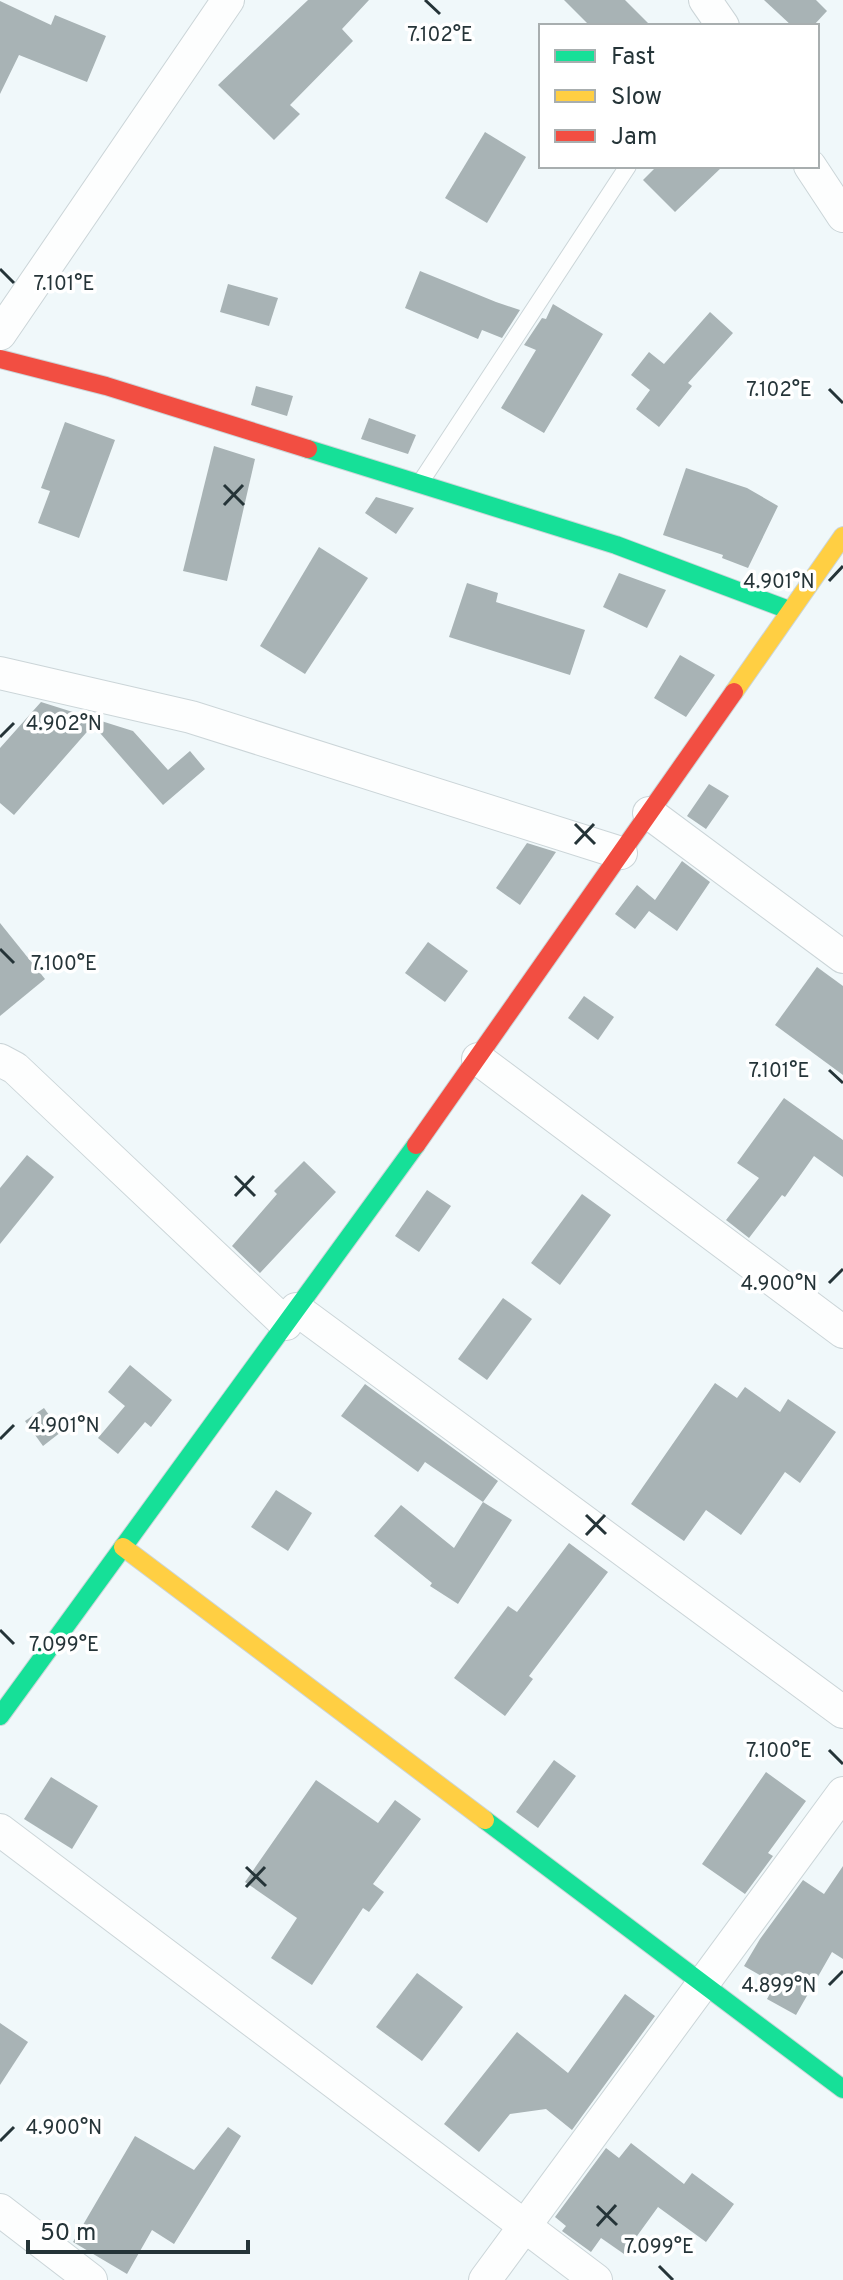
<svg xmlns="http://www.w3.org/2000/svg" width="843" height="2280" viewBox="0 0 843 2280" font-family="Overpass,sans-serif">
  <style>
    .building { fill: #a8b3b5 }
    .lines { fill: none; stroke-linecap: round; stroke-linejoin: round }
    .lane-casing { stroke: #cbd5d8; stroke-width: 18 }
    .street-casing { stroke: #cbd5d8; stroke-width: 34 }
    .fast-casing { stroke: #cbd5d8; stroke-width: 20 }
    .slow-casing { stroke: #cbd5d8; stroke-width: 20 }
    .jam-casing { stroke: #cbd5d8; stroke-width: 20 }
    .lane { stroke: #fdfefe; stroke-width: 16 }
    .street { stroke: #fdfefe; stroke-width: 32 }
    .fast { stroke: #16e098; stroke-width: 18 }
    .slow { stroke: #ffcf43; stroke-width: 18 }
    .jam { stroke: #f24e42; stroke-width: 18 }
    .ticks { fill: none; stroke: #253438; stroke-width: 3 }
    .ticks-label { font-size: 20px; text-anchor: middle; fill: #253438; stroke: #fff; stroke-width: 7; stroke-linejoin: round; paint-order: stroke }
  </style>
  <rect width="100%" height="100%" fill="#f0f8fa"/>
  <!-- building -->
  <g class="building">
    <polygon points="308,0 369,0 342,29 353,41 290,105 300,114 274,140 218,85"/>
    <polygon points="564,0 625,0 651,26 590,26"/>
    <polygon points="764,0 816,0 827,11 813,26 792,26"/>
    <polygon points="0,1 51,25 55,15 106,36 87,82 19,55 0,94"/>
    <polygon points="485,132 526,157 487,223 445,198"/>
    <polygon points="657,166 723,166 675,212 643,180"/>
    <polygon points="420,271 496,302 520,310 502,338 482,330 478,339 405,308"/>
    <polygon points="228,284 278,298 269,326 220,312"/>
    <polygon points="553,304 603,334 544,433 501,408 536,350 524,345 542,318 546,319"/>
    <polygon points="710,312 733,333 688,383 692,386 659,427 636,409 650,390 631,375 649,352 664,364"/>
    <polygon points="256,386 293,396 287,416 251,405"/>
    <polygon points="369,418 416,435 408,454 361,439"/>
    <polygon points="65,422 115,440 79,538 38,523 50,491 41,488"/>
    <polygon points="214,446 255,459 227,581 183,571"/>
    <polygon points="686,468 747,488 778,506 748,568 722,558 723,555 663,535"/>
    <polygon points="376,497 414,508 396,534 365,513"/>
    <polygon points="319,547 368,578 305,674 260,646"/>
    <polygon points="619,573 666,590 647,628 603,607"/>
    <polygon points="467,583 498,593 496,602 585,630 570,675 449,637"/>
    <polygon points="680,655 715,675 686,717 654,698"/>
    <polygon points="41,702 133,731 168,770 190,751 205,769 163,805 93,725 14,815 0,803 0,748"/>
    <polygon points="709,784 729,796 706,829 687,816"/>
    <polygon points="527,843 556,852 520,905 496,888"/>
    <polygon points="682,861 710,882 677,931 649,911 635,929 615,914 637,885 655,900"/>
    <polygon points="0,923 45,979 0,1016"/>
    <polygon points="428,942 468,971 445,1002 405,973"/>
    <polygon points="817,967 843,986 843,1075 775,1025"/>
    <polygon points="584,996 614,1017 598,1040 568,1018"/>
    <polygon points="784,1098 843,1140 843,1177 814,1156 785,1197 782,1195 749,1238 726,1220 759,1178 737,1163"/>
    <polygon points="27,1155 54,1177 0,1244 0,1188"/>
    <polygon points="304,1161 336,1192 260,1273 232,1246 277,1194 274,1191"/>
    <polygon points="427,1190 451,1206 419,1252 395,1236"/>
    <polygon points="582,1194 611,1215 560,1285 531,1263"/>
    <polygon points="503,1298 532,1319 487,1380 458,1359"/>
    <polygon points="130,1365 172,1400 151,1427 145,1422 118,1454 98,1438 125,1406 108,1392"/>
    <polygon points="715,1383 737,1398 745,1387 780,1412 788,1399 836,1432 800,1483 785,1472 741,1535 706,1510 684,1541 631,1504"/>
    <polygon points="365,1384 498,1481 483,1502 425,1462 418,1472 341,1416"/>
    <polygon points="44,1408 61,1432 43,1446 25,1421"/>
    <polygon points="276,1490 312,1513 288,1551 251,1527"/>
    <polygon points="483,1502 512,1520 458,1604 430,1586 432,1583 374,1536 401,1505 454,1548"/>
    <polygon points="569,1543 608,1572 529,1676 533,1679 505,1716 454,1678 508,1606 517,1612"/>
    <polygon points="554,1760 576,1776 538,1828 516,1812"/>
    <polygon points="766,1772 806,1801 768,1853 773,1856 745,1894 702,1864"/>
    <polygon points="51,1777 98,1806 72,1849 24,1819"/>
    <polygon points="316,1780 378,1823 395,1800 421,1819 373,1884 384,1892 369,1912 363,1908 312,1985 271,1958 297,1918 245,1882"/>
    <polygon points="843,1866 843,1959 832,1952 796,2015 767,1999 775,1984 744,1966 760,1939 803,1880 824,1894"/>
    <polygon points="417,1973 463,2007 422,2061 376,2027"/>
    <polygon points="625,1994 655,2016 572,2130 546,2109 510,2114 479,2152 444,2124 517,2032 568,2073"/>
    <polygon points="0,2023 28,2042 0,2085"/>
    <polygon points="228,2127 241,2136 174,2244 152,2230 127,2274 73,2242 135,2136 194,2170"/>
    <polygon points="631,2143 684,2184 692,2173 734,2204 706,2242 658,2207 624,2254 601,2238 591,2252 562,2231 566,2226 555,2217 606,2148 619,2158"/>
  </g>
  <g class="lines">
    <defs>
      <polyline id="lane" points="420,483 628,166"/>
      <g id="street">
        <polyline points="705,0 723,26"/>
        <polyline points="810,166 843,216"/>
        <polyline points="0,334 228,0"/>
        <polyline points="0,673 191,717 621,853"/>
        <polyline points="649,813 843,957"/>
        <polyline points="478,1059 843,1332"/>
        <polyline points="0,1060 15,1068 286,1324"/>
        <polyline points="296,1309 843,1712"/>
        <polyline points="0,1830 596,2280"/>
        <polyline points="0,2210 91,2280"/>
        <polyline points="485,2280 843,1793"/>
      </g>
      <g id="fast">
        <polyline points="308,449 616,545 789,610"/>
        <polyline points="0,1716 416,1145"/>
        <polyline points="485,1820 843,2089"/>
      </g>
      <g id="slow">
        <polyline points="734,692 843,536"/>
        <polyline points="123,1547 485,1820"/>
      </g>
      <g id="jam">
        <polyline points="0,359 106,386 308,449"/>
        <polyline points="416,1145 734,692"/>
      </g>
    </defs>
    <!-- lane casing -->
    <use href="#lane" class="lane-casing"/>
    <!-- street casing -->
    <use href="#street" class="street-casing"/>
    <!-- fast casing -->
    <use href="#fast" class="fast-casing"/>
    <!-- slow casing -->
    <use href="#slow" class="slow-casing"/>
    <!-- jam casing -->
    <use href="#jam" class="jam-casing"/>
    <!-- lane -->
    <use href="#lane" class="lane"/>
    <!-- street -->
    <use href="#street" class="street"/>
    <!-- fast -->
    <use href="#fast" class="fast"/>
    <!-- slow -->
    <use href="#slow" class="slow"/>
    <!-- jam -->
    <use href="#jam" class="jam"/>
  </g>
  <!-- ticks -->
  <path class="ticks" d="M425 0 440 14M0 269 14 283M829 389 843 403M224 485 244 505M224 505 243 485M829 581 843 566M0 737 14 723M575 824 595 844M575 844 594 824M0 949 14 963M829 1070 843 1083M235 1176 255 1196M235 1196 254 1176M829 1283 843 1269M0 1439 14 1425M586 1515 606 1534M586 1535 605 1515M0 1630 14 1644M829 1750 843 1764M246 1867 266 1886M246 1887 265 1867M829 1985 843 1971M0 2141 14 2127M597 2206 617 2225M597 2226 616 2205M659 2266 673 2280"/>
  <g class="ticks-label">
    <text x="440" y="41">7.102°E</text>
    <text x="64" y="290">7.101°E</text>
    <text x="779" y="396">7.102°E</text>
    <text x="779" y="588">4.901°N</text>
    <text x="64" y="730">4.902°N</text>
    <text x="64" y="970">7.100°E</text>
    <text x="779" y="1077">7.101°E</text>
    <text x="779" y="1290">4.900°N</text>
    <text x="64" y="1432">4.901°N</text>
    <text x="64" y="1651">7.099°E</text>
    <text x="779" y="1757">7.100°E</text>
    <text x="779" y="1992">4.899°N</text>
    <text x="64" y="2134">4.900°N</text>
    <text x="659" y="2253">7.099°E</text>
  </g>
  <!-- legend -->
  <rect x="539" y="24" width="280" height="144" fill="#ffffff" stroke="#a8aeaf" stroke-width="2"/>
  <rect x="555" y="50" width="40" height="12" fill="#16e098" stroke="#a8aeaf" stroke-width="2"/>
  <text x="611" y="64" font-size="24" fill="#253438">Fast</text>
  <rect x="555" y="90" width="40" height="12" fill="#ffcf43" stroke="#a8aeaf" stroke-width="2"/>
  <text x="611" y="104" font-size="24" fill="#253438">Slow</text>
  <rect x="555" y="130" width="40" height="12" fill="#f24e42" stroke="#a8aeaf" stroke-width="2"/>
  <text x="611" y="144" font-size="24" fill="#253438">Jam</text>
  <!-- scale -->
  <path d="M28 2240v12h220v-12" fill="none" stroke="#253438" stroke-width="4"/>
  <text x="40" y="2240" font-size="24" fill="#253438" stroke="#ffffff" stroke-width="6" paint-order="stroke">50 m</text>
</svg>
